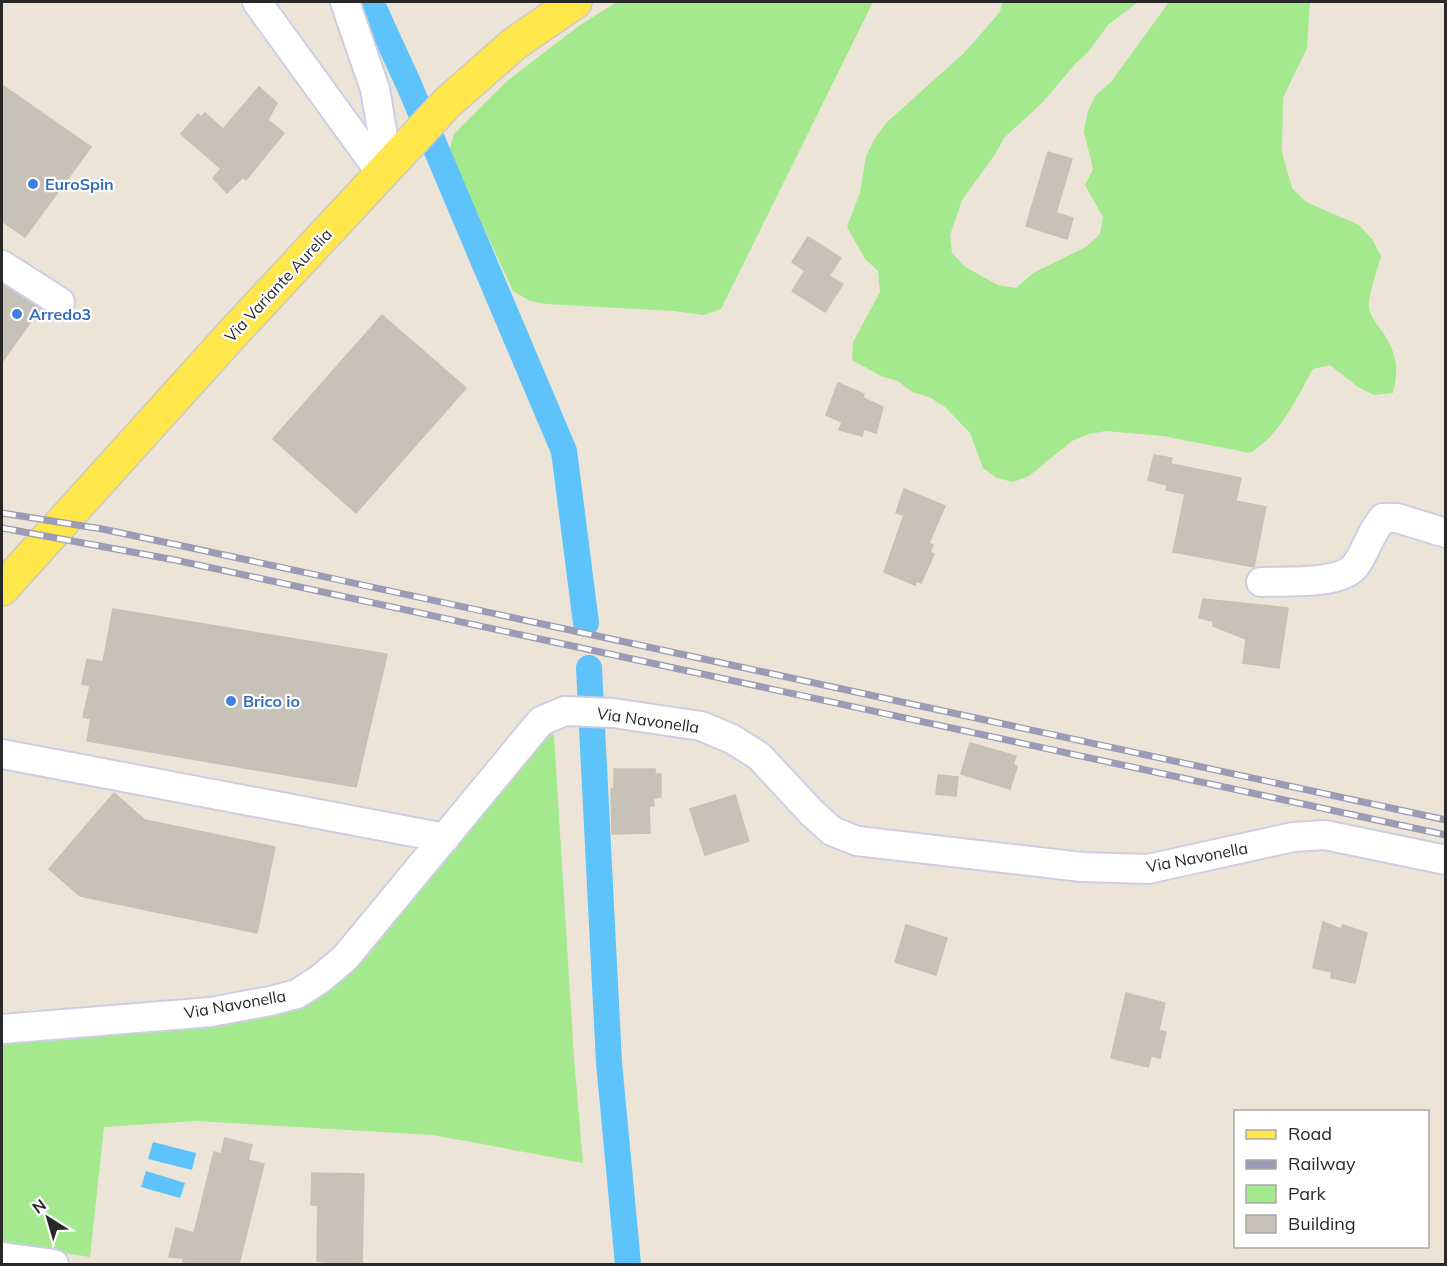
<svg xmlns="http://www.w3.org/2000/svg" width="1447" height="1266" viewBox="0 0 1447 1266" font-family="Mulish,sans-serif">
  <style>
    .green { fill: #a4e98d }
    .water { fill: #5ec2fb }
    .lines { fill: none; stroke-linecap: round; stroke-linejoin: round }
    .canal { stroke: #5ec2fb; stroke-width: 26 }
    .building { fill: #c7c2b7; stroke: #c7c1b1; stroke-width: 1.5 }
    .minor-casing { stroke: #cccfe3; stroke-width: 32 }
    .major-casing { stroke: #cbcbcb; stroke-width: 36 }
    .minor { stroke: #fff; stroke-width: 28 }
    .major { stroke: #ffe64a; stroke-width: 33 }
    .rail-casing { stroke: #9a9bb4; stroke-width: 7 }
    .rail { stroke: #fff; stroke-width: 4.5; stroke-dasharray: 14; stroke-linecap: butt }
    .shop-dot { fill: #3f7fe0; stroke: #fff; stroke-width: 2 }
    .labels { text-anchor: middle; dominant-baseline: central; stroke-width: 4.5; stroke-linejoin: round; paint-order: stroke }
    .shop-label { font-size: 16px; font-weight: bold; fill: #366cbe; stroke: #fff; text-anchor: start }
    .street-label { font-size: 16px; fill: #282828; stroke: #fff }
  </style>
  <rect width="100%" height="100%" fill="#ece5d7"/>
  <!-- green -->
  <g class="green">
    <polygon points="617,2 873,2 721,309 704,315 673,311 546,304 530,301 513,291 449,152 454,134 507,81 580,25"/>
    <path d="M1002 2H1138L1108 25 1088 52 1075 64 1044 101 1004 138 994 156 962 200 950 235 952 253 965 267 998 285 1016 288 1033 273 1086 247 1100 234 1103 217 1085 185 1093 169 1084 132 1087 114 1095 96 1111 82 1169 2H1310L1307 48 1283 98 1282 152 1292 188 1306 202 1359 225 1372 239 1381 256C1378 267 1368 297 1369 307 1370 319 1382 329 1387 339 1398 358 1398 373 1393 393L1374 395 1358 387 1330 365 1313 369C1296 399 1280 435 1250 453L1163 436 1106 431 1089 434 1072 441 1029 476 1013 482 997 478 983 468 970 433 945 407 929 397 912 392 898 381 883 377 852 360 853 342 880 292 878 271 865 259 847 227 860 192 866 156 875 138 887 122 964 53 1000 12Z"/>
    <polygon points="550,732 554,735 574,1058 583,1163 433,1135 196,1121 104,1127 90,1257 2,1243 2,1038 249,1019 302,1008 331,989 370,953 433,873"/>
  </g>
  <!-- water -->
  <g class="water">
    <polygon points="153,1142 196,1153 192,1170 148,1159"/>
    <polygon points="146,1171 185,1183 180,1198 141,1187"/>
  </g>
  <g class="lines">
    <!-- canal -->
    <g class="canal">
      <polyline points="371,2 409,85 564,451 586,623"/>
      <polyline points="589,668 609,1063 628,1264"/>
    </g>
  </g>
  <!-- building -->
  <g class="building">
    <polygon points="2,85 91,147 25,237 2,221"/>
    <polygon points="259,87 277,103 268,120 284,133 246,180 243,177 227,193 213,178 221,169 181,134 198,114 201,117 205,113 223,129"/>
    <polygon points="1048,152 1072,159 1056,213 1073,218 1067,239 1026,226"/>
    <polygon points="808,237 841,258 829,276 843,284 825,312 792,291 805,271 792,262"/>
    <polygon points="2,284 40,309 2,362"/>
    <polygon points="382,315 466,388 356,513 273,439"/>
    <polygon points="838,383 864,394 863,398 883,407 876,433 864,429 862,436 839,430 842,422 826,415"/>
    <polygon points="1154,455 1172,458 1171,464 1241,478 1236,501 1266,507 1254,567 1173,552 1185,494 1166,490 1167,485 1148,480"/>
    <polygon points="904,489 945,506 929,543 933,545 930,552 934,554 921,583 917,581 915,585 884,572 904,515 896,513"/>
    <polygon points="1203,599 1288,608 1279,668 1243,663 1246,639 1213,626 1213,621 1199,618"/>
    <polygon points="113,609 387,654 356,787 87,741 91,719 83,717 90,686 82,684 87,659 103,662"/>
    <polygon points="970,743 1016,756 1013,764 1017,767 1010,789 961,774"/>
    <polygon points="614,769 655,769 655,774 661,774 661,797 653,798 654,806 649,806 650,833 612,834 611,789 614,788"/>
    <polygon points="938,775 958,777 956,796 936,794"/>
    <polygon points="114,793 145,820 275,847 257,933 80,896 49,869"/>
    <polygon points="735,795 749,841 705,855 690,809"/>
    <polygon points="1323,922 1341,929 1343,925 1367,933 1355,983 1331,978 1332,972 1313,968"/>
    <polygon points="906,925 947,938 936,975 895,962"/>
    <polygon points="1126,993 1165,1003 1159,1030 1166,1032 1160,1058 1151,1056 1148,1067 1111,1058"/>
    <polygon points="225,1138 252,1145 248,1160 264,1164 239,1264 196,1264 183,1262 183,1258 169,1257 176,1228 194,1233 214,1152 221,1154"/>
    <polygon points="312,1173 364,1174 362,1263 357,1263 357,1264 328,1264 328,1262 317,1261 318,1205 311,1205"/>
  </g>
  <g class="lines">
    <defs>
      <g id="minor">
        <polyline points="257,2 381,173"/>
        <polyline points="345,2 375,89 388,166"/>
        <polyline points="2,265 60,302"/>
        <path d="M1261 582C1285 581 1340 585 1355 566 1366 552 1370 533 1383 518H1397L1446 533"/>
        <polyline points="2,754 445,838"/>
        <polyline points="2,1029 211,1012 270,1001 297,994 320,979 345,958 541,721 565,711 613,713 701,726 732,739 759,756 812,813 832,831 857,841 1082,867 1148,869 1293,837 1325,835 1446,860"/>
        <polyline points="2,1257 54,1264"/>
      </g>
      <polyline id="major" points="2,589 234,332 447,103 514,44 575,2"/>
    </defs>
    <!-- minor casing -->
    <use href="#minor" class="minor-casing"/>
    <!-- major casing -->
    <use href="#major" class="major-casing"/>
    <!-- minor -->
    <use href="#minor" class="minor"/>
    <!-- major -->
    <use href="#major" class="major"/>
    <defs>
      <g id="rail">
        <polyline points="2,513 102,529 178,545 1446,820"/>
        <polyline points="2,528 175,560 1446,835"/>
      </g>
    </defs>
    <!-- rail casing -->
    <use href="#rail" class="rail-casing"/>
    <!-- rail -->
    <use href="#rail" class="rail"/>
  </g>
  <!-- markers -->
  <g class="shop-dot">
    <circle cx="33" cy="184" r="6"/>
    <circle cx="17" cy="314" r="6"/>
    <circle cx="231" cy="701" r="6"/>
  </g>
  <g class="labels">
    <!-- shop labels -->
    <g class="shop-label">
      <text x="45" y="184">EuroSpin</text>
      <text x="29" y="314">Arredo3</text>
      <text x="243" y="701">Brico io</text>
    </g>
    <!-- street labels -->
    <g class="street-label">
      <text transform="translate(278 285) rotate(-47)">Via Variante Aurelia</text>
      <text transform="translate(648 720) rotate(8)">Via Navonella</text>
      <text transform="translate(1197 857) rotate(-11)">Via Navonella</text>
      <text transform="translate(235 1004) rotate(-10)">Via Navonella</text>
    </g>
  </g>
  <!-- border -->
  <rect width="1447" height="1266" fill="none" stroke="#282828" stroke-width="6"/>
  <!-- legend -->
  <rect x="1234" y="1110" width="195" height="138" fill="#ffffff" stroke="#a9a9a9" stroke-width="1.5"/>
  <rect x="1246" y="1130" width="30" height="9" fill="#ffe64a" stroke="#a9a9a9" stroke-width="1.5"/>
  <text x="1288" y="1140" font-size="18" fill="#282828">Road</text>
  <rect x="1246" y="1160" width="30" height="9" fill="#9a9bb4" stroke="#a9a9a9" stroke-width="1.5"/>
  <text x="1288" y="1170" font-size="18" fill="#282828">Railway</text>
  <rect x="1246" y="1185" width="30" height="18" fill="#a4e98d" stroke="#a9a9a9" stroke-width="1.5"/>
  <text x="1288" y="1200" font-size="18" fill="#282828">Park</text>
  <rect x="1246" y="1215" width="30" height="18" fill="#c7c2b7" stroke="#a9a9a9" stroke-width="1.5"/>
  <text x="1288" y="1230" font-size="18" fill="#282828">Building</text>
  <!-- north arrow -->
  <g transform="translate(48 1218) rotate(323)" stroke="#ffffff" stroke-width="4.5" paint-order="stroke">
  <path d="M0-4.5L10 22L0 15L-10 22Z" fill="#282828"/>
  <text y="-9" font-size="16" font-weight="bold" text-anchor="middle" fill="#282828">N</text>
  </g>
</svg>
